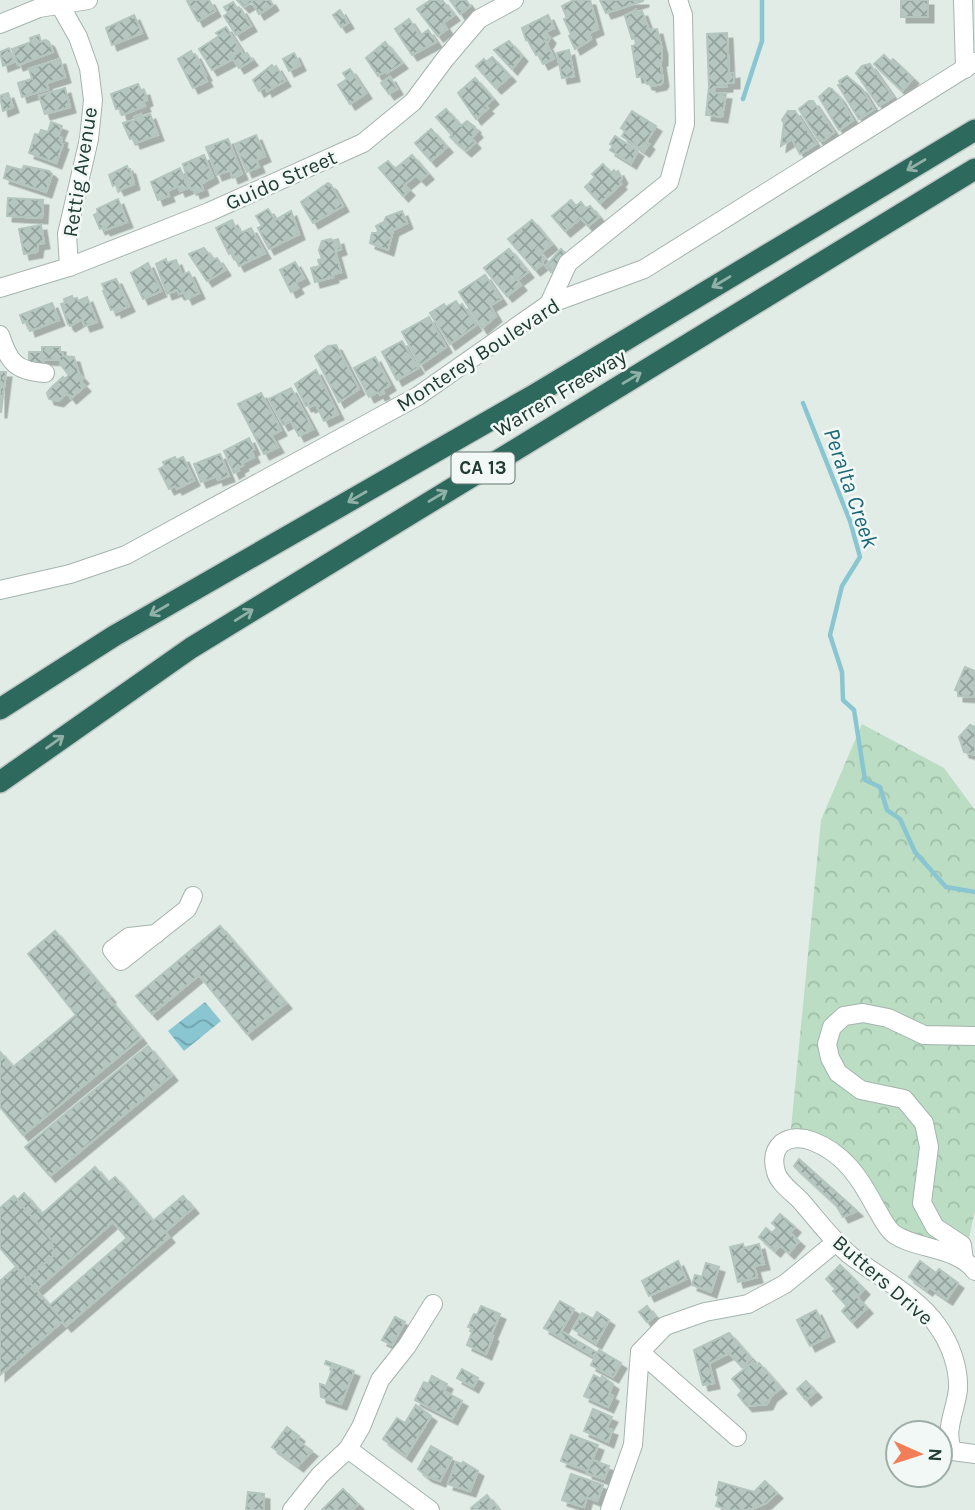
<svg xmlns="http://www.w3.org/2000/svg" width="975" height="1510" viewBox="0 0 975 1510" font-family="Karla,sans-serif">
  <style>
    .park { fill: url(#park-crowns) }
    .water { fill: url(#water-waves) }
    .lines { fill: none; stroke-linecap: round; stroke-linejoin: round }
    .stream { stroke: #89c6d1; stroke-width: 4.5 }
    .building { fill: url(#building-cross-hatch); stroke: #b3c5be; stroke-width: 2; filter: url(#shadow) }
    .minor-casing { stroke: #a4b4ae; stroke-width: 20 }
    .highway-casing { stroke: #c1c8c6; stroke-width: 24 }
    .minor { stroke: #fff; stroke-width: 18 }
    .highway { stroke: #2d695c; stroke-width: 21 }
    .oneway { stroke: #90b0a8 }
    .labels { text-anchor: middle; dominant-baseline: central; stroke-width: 5; stroke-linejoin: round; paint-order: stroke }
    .shield { fill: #f2f8f5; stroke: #60746f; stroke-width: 2 }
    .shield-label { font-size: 19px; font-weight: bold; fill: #213c35 }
    .street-label { font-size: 21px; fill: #213c35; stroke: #f2f8f5 }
    .water-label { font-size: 23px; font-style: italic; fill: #1b6978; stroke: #f2f8f5 }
  </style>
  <defs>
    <pattern id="park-crowns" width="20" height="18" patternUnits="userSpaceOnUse" patternTransform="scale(1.75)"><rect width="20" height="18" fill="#baddc3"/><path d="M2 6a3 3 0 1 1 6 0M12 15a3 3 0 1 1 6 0" fill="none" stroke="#a0bfa8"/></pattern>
    <pattern id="water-waves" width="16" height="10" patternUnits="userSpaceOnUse" patternTransform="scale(1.75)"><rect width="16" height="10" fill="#89c6d1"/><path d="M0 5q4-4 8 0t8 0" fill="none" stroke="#70a2aa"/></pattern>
    <pattern id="building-cross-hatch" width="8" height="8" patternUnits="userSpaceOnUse" patternTransform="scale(1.75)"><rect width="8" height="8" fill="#b6c6c0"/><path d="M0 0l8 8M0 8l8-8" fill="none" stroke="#94a29d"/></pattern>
    <filter id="shadow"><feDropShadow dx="5.5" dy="5.5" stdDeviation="0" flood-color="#0004"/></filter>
  </defs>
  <rect width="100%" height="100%" fill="#e1ece7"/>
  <!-- park -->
  <polygon class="park" points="862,724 944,768 975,810 975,1211 964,1260 904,1240 843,1158 790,1139 821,820"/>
  <!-- water -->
  <polygon class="water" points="205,1002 221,1021 184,1051 168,1031"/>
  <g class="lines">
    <!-- stream -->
    <g class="stream">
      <polyline points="743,99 762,41 762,0"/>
      <polyline points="803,403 850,521 860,557 842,586 830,635 842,672 843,700 854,710 865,780 880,787 887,810 900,819 915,852 946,887 975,892"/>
    </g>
  </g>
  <!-- building -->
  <g class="building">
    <polygon points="189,0 209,0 215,11 198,21 187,1"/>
    <polygon points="237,0 270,0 273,5 259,14 252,2 244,7"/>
    <polygon points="431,0 442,0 454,15 443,23 447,29 438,36 417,9"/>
    <polygon points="450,0 466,0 470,6 460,14"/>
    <polygon points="574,0 590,0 598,29 589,33 591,39 575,49 569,36 571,34 564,19 567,18 562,6"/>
    <polygon points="600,0 643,0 643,1 606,13"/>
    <rect x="901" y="0" width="27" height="17"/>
    <polygon points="233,2 238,10 241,9 251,26 236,35 224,16 228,13 224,7"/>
    <polygon points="340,10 348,23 341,27 333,15"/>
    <polygon points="636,10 636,12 642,11 649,30 657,29 662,49 662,60 660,60 663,81 661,84 651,86 650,84 647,84 643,76 637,77 632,46 636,45 635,38 632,39 625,16"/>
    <polygon points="134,15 142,33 112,45 106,28"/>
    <polygon points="548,15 554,28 545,32 550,38 548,42 545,41 554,58 543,64 538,54 536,55 527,39 526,40 522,28"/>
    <polygon points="409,19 420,36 428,30 436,42 412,55 395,29"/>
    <polygon points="226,27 240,49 230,55 233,59 212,70 199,49 219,36 216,33"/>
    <polygon points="727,33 729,74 734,73 734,83 727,83 727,86 715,87 715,93 726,94 722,117 706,115 709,87 707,34"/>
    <polygon points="39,35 41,42 46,40 49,42 53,52 18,65 12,49 31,42 30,38"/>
    <polygon points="509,41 522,56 512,69 494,50"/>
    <polygon points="385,42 402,63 387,73 385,71 378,76 366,58"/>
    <polygon points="9,48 14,62 3,66 0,52"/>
    <polygon points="569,50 574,76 562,78 557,53"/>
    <polygon points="191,51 193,55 195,54 206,75 204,76 207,81 193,88 178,59"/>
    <polygon points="241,51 244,55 247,53 252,60 239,68 232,57"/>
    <polygon points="294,53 300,65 289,71 283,59"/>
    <polygon points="884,55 891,62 893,59 913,78 902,91 874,64"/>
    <polygon points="492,57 510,76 496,88 476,66 484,59 486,62"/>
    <polygon points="60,59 65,77 46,83 48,89 22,97 18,83 32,79 29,69"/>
    <polygon points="870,64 893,97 879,106 856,73 862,66"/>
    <polygon points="272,65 274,68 276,66 285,81 267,91 265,87 259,91 253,80"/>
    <polygon points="350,69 366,93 350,104 338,85 347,79 343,73"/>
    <polygon points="847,76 862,89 874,109 859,119 838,85 841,84 839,81"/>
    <polygon points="390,77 397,89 389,94 381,83"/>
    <polygon points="475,78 493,99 485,106 488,108 476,119 458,93"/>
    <polygon points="138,84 141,91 144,90 147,100 143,102 145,106 122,115 120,108 116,109 111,94"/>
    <polygon points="65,88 70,107 45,114 39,96"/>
    <polygon points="829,88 832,89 839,97 853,120 839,130 819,97"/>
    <polygon points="8,93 13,107 3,111 0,96"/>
    <polygon points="809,101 813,101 834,132 823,141 819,141 799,109"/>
    <polygon points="446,109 461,126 467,121 475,127 474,128 477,132 471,138 475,143 466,151 450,137 452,135 436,117"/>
    <polygon points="632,111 656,126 646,142 649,144 644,151 622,136 625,131 621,128"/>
    <polygon points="788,111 795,111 816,144 800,154 792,139 781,146 784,123 782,120"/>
    <polygon points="141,114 142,117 150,114 158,135 135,143 133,138 130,139 123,123 135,120 134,117"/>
    <polygon points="51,122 62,126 58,136 62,138 61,143 63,144 56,163 29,153 35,134 39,135 41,130 48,132"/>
    <polygon points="431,129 447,147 431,161 415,143"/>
    <polygon points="256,135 265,156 256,160 259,167 247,172 235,144"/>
    <polygon points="615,136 638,151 631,163 610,150 613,146 610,144"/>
    <polygon points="228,139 242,174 233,178 230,170 217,175 206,147"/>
    <polygon points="204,155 213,177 201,184 203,190 195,193 193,188 191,189 183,164"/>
    <polygon points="412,155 428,174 421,180 416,175 404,185 409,190 403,196 379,168 388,161 395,169"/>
    <polygon points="603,164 611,173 614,170 616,173 618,171 622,178 619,182 621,184 600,203 585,187 595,177 592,174"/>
    <polygon points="7,166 22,170 24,166 49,171 52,174 46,192 4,178"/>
    <polygon points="127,166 128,169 130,169 134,184 119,190 116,184 113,186 109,175"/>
    <polygon points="180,168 188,188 180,191 178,186 167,191 169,196 158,200 151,182"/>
    <polygon points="328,183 331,185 343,206 313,223 301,202"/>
    <polygon points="8,198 43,200 42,218 7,216"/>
    <polygon points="118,199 127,222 105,230 104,227 100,229 94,215 98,213 97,209"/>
    <polygon points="571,200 576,206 581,202 586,209 590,206 599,217 588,226 581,218 565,231 552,216"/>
    <polygon points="268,209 275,220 291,211 299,234 269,249 258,228 262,226 256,216"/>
    <polygon points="402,211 407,223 393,230 388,250 370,243 372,233 377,233 378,231 376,226 384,222 386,217"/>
    <polygon points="232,220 237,231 240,229 241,233 251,228 265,253 239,266 232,252 229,254 216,228"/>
    <polygon points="532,220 552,244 542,252 538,247 536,249 545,259 542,261 543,264 535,270 508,239"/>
    <polygon points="41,225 44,243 38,244 37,252 24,254 19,229"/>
    <polygon points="331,239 332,241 338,239 341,249 335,251 341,272 332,275 333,277 315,282 311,268 320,266 318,260 322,259 319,250 322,241"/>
    <polygon points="204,248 213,260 217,258 225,270 207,281 189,254"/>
    <polygon points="509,249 528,272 519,279 513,275 521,285 507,296 484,268"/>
    <polygon points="561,249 569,257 551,272 546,266"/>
    <polygon points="166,259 167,263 176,260 182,275 189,272 199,293 187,299 184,292 179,294 177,290 167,294 156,264"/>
    <polygon points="295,262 304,278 295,283 298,288 291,292 280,270"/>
    <polygon points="148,263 161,291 143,299 131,273"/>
    <polygon points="485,275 501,299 490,306 496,316 482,328 459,292"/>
    <polygon points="116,279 129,306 116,312 115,308 111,310 103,291 105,290 102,284"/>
    <polygon points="72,296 73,299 77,298 78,301 87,297 97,322 85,326 82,319 70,326 68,324 61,304 65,303 64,299"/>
    <polygon points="456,301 459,306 462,304 476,325 450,344 430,313 444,304 446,307"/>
    <polygon points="52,303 59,320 30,331 27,321 23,323 20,315"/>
    <polygon points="429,317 446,347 420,365 402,332"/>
    <polygon points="402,341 418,368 397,380 382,352"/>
    <polygon points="336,345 359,389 339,402 315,356 328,346"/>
    <polygon points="42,347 60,347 60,352 63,352 63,356 74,357 79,374 83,378 80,381 85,386 71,398 67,393 58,401 49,399 47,393 50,389 63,377 65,379 69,375 60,364 60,360 44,359 44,364 29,364 29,352 42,352"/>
    <polygon points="375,357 390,385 382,390 384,393 380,395 378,392 369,397 354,368"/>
    <polygon points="316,370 338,414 324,421 316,404 310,407 309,405 306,406 295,384"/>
    <polygon points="0,372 6,372 1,412 0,412"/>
    <polygon points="291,388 313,429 299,436 291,421 283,425 269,399"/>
    <polygon points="261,393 281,430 271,435 278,447 264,454 238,404"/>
    <polygon points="249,438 254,449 251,451 254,457 242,463 243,465 238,468 239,470 234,473 224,451"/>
    <polygon points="220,454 229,476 218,480 217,476 201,482 194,464"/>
    <polygon points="175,457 176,460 183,457 194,480 177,489 175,486 169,489 159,469 165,466 163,462"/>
    <polygon points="965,667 975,671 974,697 958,696 958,691 955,690"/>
    <polygon points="970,725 975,727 975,755 964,752 959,737"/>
    <polygon points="220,926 286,1003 247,1034 199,975 152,1014 136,996"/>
    <polygon points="55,931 110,997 108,998 141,1038 23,1135 0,1107 0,1052 13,1067 76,1015 28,954"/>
    <polygon points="148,1046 172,1075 50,1176 25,1147"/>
    <polygon points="799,1159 857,1211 843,1217 836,1205 794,1166"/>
    <polygon points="95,1167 108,1183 115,1177 153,1221 183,1196 193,1208 165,1232 169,1237 66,1326 49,1306 127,1238 113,1222 36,1290 27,1279 56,1253 50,1245 53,1242 17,1200 24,1193 42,1214"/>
    <polygon points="14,1196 53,1242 50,1245 56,1253 27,1279 0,1248 0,1208"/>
    <polygon points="780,1214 795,1227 790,1233 799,1241 789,1253 780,1245 775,1251 759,1237 766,1228 772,1233 777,1228 772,1223"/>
    <polygon points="743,1244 744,1248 759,1244 764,1264 754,1266 757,1277 738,1282 730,1247"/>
    <polygon points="678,1261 686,1279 649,1296 642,1281"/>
    <polygon points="920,1261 936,1273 939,1269 958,1283 947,1299 929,1287 927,1290 909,1277"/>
    <polygon points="706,1263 719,1267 711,1292 692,1285 695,1275 702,1277"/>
    <polygon points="840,1265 864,1289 857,1297 867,1308 852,1322 842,1311 847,1306 833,1291 836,1289 826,1279"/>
    <polygon points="16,1267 63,1321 0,1375 0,1281"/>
    <polygon points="560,1301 574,1309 561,1331 598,1353 599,1350 621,1363 613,1377 591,1365 595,1357 544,1328"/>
    <polygon points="481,1306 500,1314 491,1335 493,1336 486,1354 467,1345 472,1332 470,1331 472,1328 468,1327 474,1314 477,1315"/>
    <polygon points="647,1306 655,1316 647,1322 639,1312"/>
    <polygon points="816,1310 829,1336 810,1346 797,1320"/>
    <polygon points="597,1312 609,1320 596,1343 573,1329 582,1313 593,1319"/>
    <polygon points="395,1317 405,1322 392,1345 382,1340"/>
    <polygon points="729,1333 751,1358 742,1367 729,1353 709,1363 714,1383 703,1385 694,1350"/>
    <polygon points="326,1361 354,1371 341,1404 321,1397 320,1384 326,1386 333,1367 325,1364"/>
    <polygon points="753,1362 756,1366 759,1363 781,1388 771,1396 767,1404 747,1406 738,1395 742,1391 732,1379"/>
    <polygon points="462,1369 478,1378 473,1387 457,1378"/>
    <polygon points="594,1375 601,1379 602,1376 613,1384 609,1394 613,1396 608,1407 584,1396"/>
    <polygon points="432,1376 447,1384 444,1391 462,1401 452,1419 415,1400 424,1382 428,1384"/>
    <polygon points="806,1381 816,1392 806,1400 797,1389"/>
    <polygon points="416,1405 431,1416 406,1456 383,1439 397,1418 405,1423"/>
    <polygon points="593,1409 612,1417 606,1428 612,1430 608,1442 584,1431"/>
    <polygon points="287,1427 299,1436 297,1440 312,1451 298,1466 272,1447"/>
    <polygon points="571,1435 598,1445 588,1471 561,1461"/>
    <polygon points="431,1446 452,1458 440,1481 427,1476 418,1469"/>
    <polygon points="592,1460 609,1466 604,1479 587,1473"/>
    <polygon points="456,1462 462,1464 463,1462 478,1471 470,1491 448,1484"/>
    <polygon points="571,1474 603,1485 597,1501 587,1497 584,1507 562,1500"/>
    <polygon points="765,1481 777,1493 766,1503 749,1510 731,1510 716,1506 719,1496 716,1495 719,1482 754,1492"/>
    <polygon points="343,1489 358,1504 352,1510 322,1510"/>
    <polygon points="248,1492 264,1494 264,1510 246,1510"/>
    <polygon points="487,1495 499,1510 472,1510 471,1508"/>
  </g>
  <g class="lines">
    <defs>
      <g id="minor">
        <polyline points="57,0 78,37 89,68 93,100 89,139 67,234 69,267"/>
        <polyline points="963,0 965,69"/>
        <polyline points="0,24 39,8 88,0"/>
        <polyline points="0,288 69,267 209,212 363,143 413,102 445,59 479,19 514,0"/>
        <polyline points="549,304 568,263 669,182 685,124 683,15 678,0"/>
        <path d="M0 335C9 362 15 371 45 373"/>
        <polyline points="0,590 70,574 126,555 418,396 549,304 644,269 975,62"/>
        <polyline points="156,934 129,937 112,950 121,961 187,909 193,896"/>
        <polyline points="964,1260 962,1245 935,1227 922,1203 929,1147 924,1123 904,1099 861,1090 838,1073 830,1058 827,1044 832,1027 844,1016 863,1013 888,1018 924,1035 975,1036"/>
        <path d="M975 1271C958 1247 917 1250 894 1234 886 1228 881 1216 876 1208 860 1178 844 1153 812 1141 802 1137 790 1137 782 1143 773 1151 773 1162 776 1172 779 1183 792 1192 800 1200 816 1218 831 1239 850 1255 878 1277 916 1295 937 1325 950 1343 959 1367 958 1389 956 1410 943 1432 953 1451L975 1454"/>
        <polyline points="640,1352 737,1437"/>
        <polyline points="348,1449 430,1510"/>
        <polyline points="292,1510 320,1475 348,1449 361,1427 380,1380 407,1346 433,1304"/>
        <polyline points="610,1510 633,1445 640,1352 665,1326 705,1312 748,1304 785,1284 836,1242"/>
      </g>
      <g id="highway">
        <polyline points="0,709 114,636 534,395 975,130"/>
        <polyline points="0,782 191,648 975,169"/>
      </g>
    </defs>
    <!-- minor casing -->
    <use href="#minor" class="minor-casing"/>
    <!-- highway casing -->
    <use href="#highway" class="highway-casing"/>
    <!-- minor -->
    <use href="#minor" class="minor"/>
    <!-- highway -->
    <use href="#highway" class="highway"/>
  </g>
  <!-- one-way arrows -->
  <defs><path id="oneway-shaft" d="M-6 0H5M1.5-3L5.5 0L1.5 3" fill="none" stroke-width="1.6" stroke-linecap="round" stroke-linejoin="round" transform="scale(1.75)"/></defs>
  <g class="oneway">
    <use href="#oneway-shaft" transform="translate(916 165) rotate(149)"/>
    <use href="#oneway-shaft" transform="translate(721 282) rotate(149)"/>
    <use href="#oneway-shaft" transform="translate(632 378) rotate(-31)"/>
    <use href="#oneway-shaft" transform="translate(438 496) rotate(-31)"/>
    <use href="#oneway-shaft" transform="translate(357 497) rotate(150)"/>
    <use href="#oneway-shaft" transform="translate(159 610) rotate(150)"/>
    <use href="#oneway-shaft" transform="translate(244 615) rotate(-32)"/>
    <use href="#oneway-shaft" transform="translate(55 742) rotate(-36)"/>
  </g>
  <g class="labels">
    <!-- shield labels -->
    <rect class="shield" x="451.5" y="452.5" width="63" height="31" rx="5"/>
    <g class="shield-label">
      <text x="483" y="468">CA 13</text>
    </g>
    <!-- street labels -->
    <g class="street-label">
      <text transform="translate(80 172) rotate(-81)">Rettig Avenue</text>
      <text transform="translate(281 180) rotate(-24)">Guido Street</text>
      <text transform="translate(478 355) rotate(-33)">Monterey Boulevard</text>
      <text transform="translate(560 393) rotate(-31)">Warren Freeway</text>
      <text transform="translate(883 1280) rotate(41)">Butters Drive</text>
    </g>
    <!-- water labels -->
    <g class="water-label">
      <text transform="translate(851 488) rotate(71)">Peralta Creek</text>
    </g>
  </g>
  <!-- north arrow -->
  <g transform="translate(919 1454) rotate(93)"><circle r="33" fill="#f2f8f5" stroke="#9eada8" stroke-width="2"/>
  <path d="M0-5L12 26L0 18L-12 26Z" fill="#f27e59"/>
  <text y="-10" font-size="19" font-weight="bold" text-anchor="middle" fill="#213c35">N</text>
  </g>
</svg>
